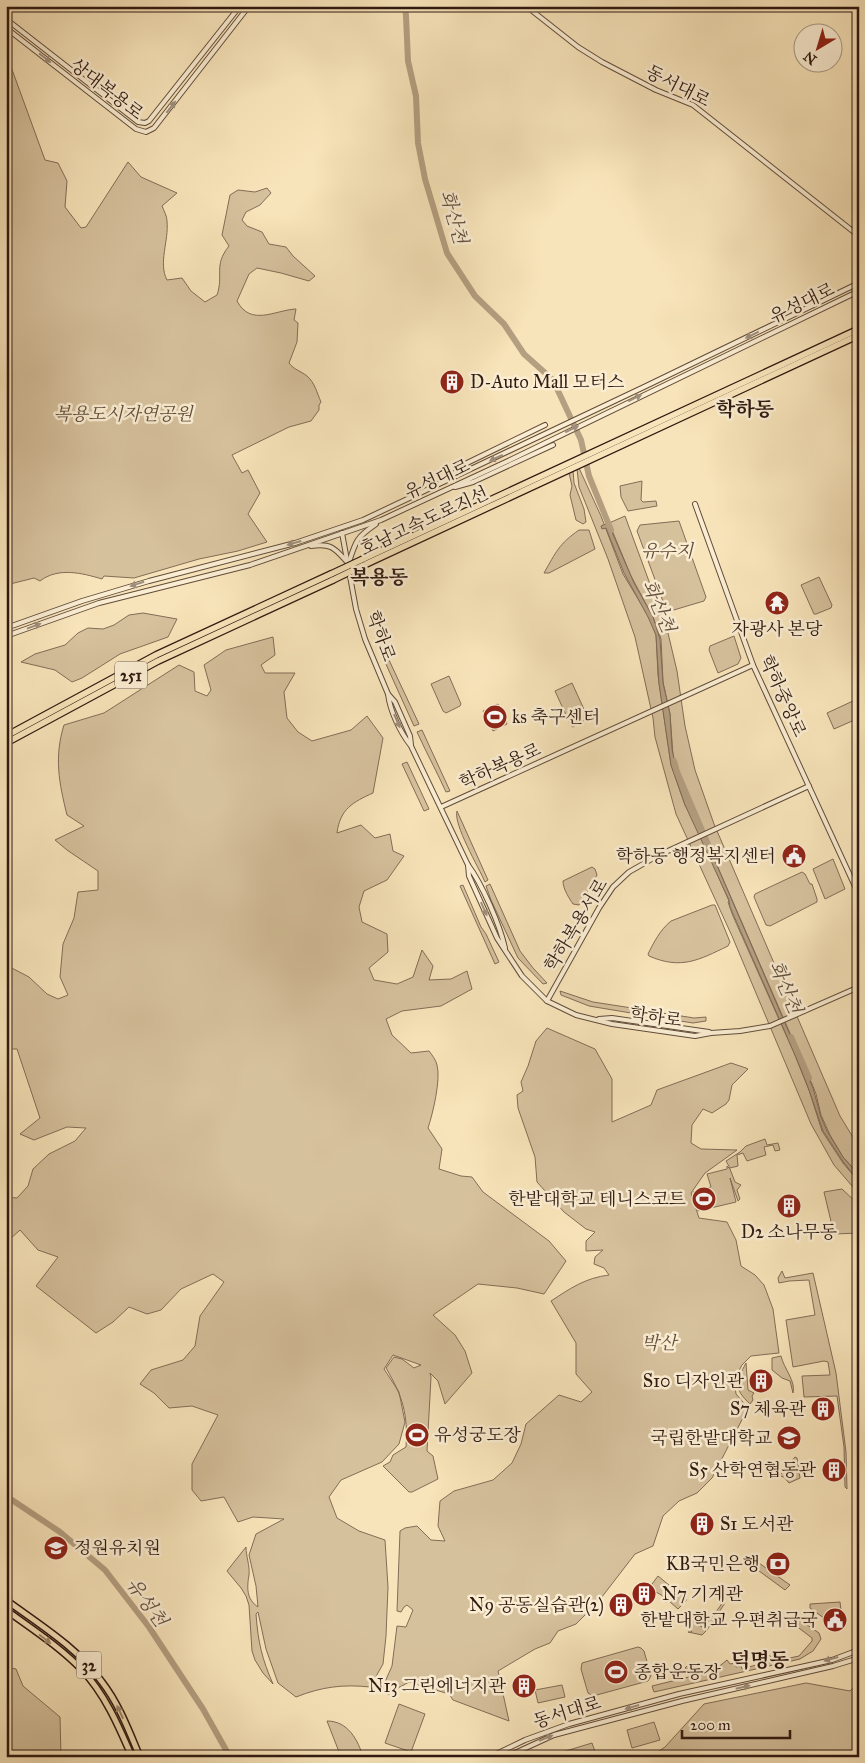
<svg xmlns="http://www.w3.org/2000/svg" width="865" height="1763" viewBox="0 0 865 1763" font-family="'IM FELL Great Primer','Noto Serif KR',serif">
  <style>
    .green { fill: #d6c19d; stroke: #826d57 }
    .water { fill: #b49f81; stroke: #7f6954 }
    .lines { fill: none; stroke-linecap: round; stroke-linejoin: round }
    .river { stroke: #b49f81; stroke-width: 6 }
    .minor-casing { stroke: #614c3b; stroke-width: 6 }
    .major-casing { stroke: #2f1911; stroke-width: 8 }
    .highway-casing { stroke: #2f1911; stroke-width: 8 }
    .minor { stroke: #faedd2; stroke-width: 4 }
    .major { stroke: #f8e4ba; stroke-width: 5 }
    .highway { stroke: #f8e4ba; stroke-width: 5.5 }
    .highway-bridge-casing { stroke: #2f1911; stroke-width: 8; stroke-linecap: butt }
    .highway-bridge { stroke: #f8e4ba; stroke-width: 5.5 }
    .oneway { fill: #9f8e7b }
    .oneway2 { fill: #9e896e }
    .labels { text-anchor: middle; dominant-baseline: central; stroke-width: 5; stroke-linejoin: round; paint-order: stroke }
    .shield { fill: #faedd2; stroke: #6c594b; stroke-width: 1 }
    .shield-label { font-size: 16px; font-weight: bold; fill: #2f1911 }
    .street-label { font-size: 18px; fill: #2f1911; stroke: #faedd2 }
    .poi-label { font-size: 18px; fill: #2f1911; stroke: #faedd2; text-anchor: end }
    .park-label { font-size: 18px; font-style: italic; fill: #614b3b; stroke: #faedd2 }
    .water-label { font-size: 19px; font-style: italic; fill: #644f3e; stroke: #faedd2 }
    .quarter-label { font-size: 20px; font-weight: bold; fill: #2f1911; stroke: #faedd2 }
  </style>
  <rect width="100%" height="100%" fill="#f8e4ba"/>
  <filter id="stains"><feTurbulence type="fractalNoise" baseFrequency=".004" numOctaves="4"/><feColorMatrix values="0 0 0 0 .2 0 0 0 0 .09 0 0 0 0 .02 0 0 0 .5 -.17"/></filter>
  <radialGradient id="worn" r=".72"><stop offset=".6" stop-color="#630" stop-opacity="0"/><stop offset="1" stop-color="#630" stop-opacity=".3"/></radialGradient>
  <!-- green -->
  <g class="green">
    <path d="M6 64H10L45 160 58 163 67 181 65 207 81 228 86 227 128 162 141 177 177 193 162 206C164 211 167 216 167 221 169 241 158 263 167 280L182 278 191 291 205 302 217 295C224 275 213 266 229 246L222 235 230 195 238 190 255 192 267 188 271 193 260 205 246 212 242 220 247 226 262 232 269 244 286 247 293 256 315 276 309 281 281 273 257 268 249 274 237 301C251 327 275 310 296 309L294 320 298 323 297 342 289 363C294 370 301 371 307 376 315 383 317 393 321 402L319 405V410L311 421 289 427 232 455 242 473 248 470 260 493 248 514 267 542 238 551 199 559 134 578 104 576 102 579C82 573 58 567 40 581L34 578 6 585Z"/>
    <polygon points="579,468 601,516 623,574 649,617 656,635 658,675 671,765 685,805 693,819 729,901 728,902 733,916 794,1053 809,1090 822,1131 843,1163 859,1182 859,1194 834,1165 811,1124 732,936 676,814 655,737 653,718 635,637 608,559 579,487 577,469"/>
    <polygon points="573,470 574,483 584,509 586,522 583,524 576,520 570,495 572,486 569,473"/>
    <polygon points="642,481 641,500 643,502 656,501 657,506 628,511 621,497 620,486"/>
    <polygon points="625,516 668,633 677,671 685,726 695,770 714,824 840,1116 859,1147 859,1175 843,1157 830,1135 821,1115 816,1094 812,1084 677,773 673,755 670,714 663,682 661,639 653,617 631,576 609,523"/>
    <polygon points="679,521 706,597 704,601 667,612 637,531 640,525"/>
    <path d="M579 530H589L595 549 549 573H544C556 552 559 544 579 530Z"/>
    <polygon points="819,577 832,605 831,608 816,614 814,614 801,585"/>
    <polygon points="143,613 177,619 168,637 120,654 82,678 72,682 55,670 21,662 35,654 65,645 78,633 88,628 103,629 114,625 129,615"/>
    <polygon points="734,636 741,658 738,664 718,673 709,650 710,646"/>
    <path d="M273 637 275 655 261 665 265 673H295L284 692 287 718 298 732 312 741 351 730 367 716 383 738 373 793C353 802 340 809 337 833L361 825 375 838 390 834 393 851 404 856 387 880 364 891 359 907 362 922 387 934 388 952 369 968 374 980 397 984 413 977 422 950 433 966 429 980 451 979 467 971 472 989 441 1006 402 1011 386 1019 392 1035 411 1053 429 1051C432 1055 436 1060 437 1065 441 1079 433 1113 428 1128L442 1149 439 1169 461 1176 472 1177 483 1192 549 1241 566 1261 544 1294 517 1288 478 1284 433 1315 455 1335 465 1351 472 1373 445 1404 438 1381 430 1373 431 1377 427 1451 433 1456 438 1479 412 1492H409L383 1466 390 1462 393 1455 406 1447C408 1414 403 1397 386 1368L394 1357 402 1359 414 1368 421 1365 393 1355 384 1369 399 1392 405 1422 399 1444 382 1462 341 1480 329 1497 337 1518 359 1531 385 1540 388 1587 386 1636 383 1664 370 1687C343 1684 321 1687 296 1697L278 1683 266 1649 258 1612 256 1614C258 1642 262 1659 273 1684L263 1673 255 1660 252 1651 249 1605 246 1596 241 1588 227 1571 246 1547C246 1556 250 1566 249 1575 247 1587 246 1599 258 1607L256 1586 249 1555 256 1534 284 1519 253 1517 238 1522 224 1497 201 1501 192 1490V1464L218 1415 192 1406 169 1408 154 1393 140 1384 151 1370 183 1360 195 1346 200 1316 224 1282 213 1274 181 1289 161 1310 147 1314 129 1307 113 1322 96 1333 36 1286 58 1257 38 1250 20 1230 9 1240 6 1228V1197L17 1198 28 1186 33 1169 49 1154 75 1141 86 1128 67 1127 34 1140 20 1134 40 1118 17 1049H6V965L29 977 47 994 58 999 68 995 60 977 63 944 74 918 78 892 98 890V871L67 850 55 840 84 826 67 815C59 783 54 757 64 725L104 713 179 665 194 672 195 691 207 696 211 690 204 665 226 650Z"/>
    <polygon points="389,660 419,724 414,726 385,662"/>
    <polygon points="449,676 461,704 460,706 446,713 443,711 431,684"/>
    <polygon points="572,683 588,718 573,727 571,726 555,691"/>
    <polygon points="853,701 859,711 859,718 834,729 827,713"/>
    <polygon points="498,704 507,724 493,731 483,711"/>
    <path d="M422 730 450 791 446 792C437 772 426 752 417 732Z"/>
    <polygon points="407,762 429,809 424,811 402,764"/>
    <path d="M457 811 488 880 485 882C479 868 453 824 457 811Z"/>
    <polygon points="833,859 845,889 825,899 813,869"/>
    <path d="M592 867 595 869 597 875 579 905 573 904C569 898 563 889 563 881Z"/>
    <polygon points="802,872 805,874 810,884 812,884 817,899 817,902 770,926 766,925 754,897 755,894"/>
    <polygon points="490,884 520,951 533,968 547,983 543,984 518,958 491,900 486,886"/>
    <polygon points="463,885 481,927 486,934 499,962 495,964 460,886"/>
    <path d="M712 905H715L730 942 728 946C699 960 681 970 649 956L648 954C654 942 660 930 671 921Z"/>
    <polygon points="560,991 593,1002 632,1008 631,1013 589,1006 561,995"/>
    <polygon points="637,1009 694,1018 706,1017 706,1021 693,1023 636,1014"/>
    <path d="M547 1028 595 1049 612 1079V1122L651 1105 657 1090 731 1063 746 1068 748 1069 732 1085 729 1100 726 1104 712 1113 703 1109 692 1125 691 1143 701 1149 737 1150 705 1173 691 1193 699 1218 727 1222 736 1240 741 1266 755 1275 764 1285 773 1309 779 1353 751 1356 742 1365 734 1380 736 1394 748 1408 712 1478 697 1493 679 1501 663 1516 653 1546 635 1554 598 1602 576 1624 558 1631 550 1643 535 1649 498 1671 509 1721 453 1700 449 1694 409 1682 398 1688 392 1696 381 1691 392 1666 397 1626 406 1627 413 1610 407 1605 404 1607 401 1612 397 1611 400 1531 405 1528 417 1526 431 1540 445 1541 438 1526 440 1501 454 1491 493 1480 512 1463 521 1444 526 1424 559 1395 581 1402 592 1392 576 1374V1343L551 1301C571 1288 585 1278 609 1275L604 1268 594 1264 595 1257 603 1250 586 1251V1241L595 1232 586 1229 564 1212 537 1182 535 1157 518 1108 517 1095 523 1091 521 1082 528 1066 536 1041Z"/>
    <polygon points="765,1139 767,1145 778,1143 780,1150 775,1151 773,1145 764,1147 766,1155 747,1161 743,1153 737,1155 738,1166 730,1168 726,1161 740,1152 746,1146"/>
    <polygon points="727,1166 730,1169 735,1182 741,1185 737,1190 740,1199 738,1201 730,1178 736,1202 698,1211 693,1192 711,1187 707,1174 727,1169"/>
    <polygon points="842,1189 859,1205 859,1233 834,1234 824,1192"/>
    <polygon points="782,1271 785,1278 813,1273 836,1373 846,1452 847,1489 845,1487 844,1447 837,1396 804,1397 802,1376 830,1375 828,1362 824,1361 793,1367 786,1320 815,1315 809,1280 789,1281 779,1283 778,1278"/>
    <path d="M781 1356C784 1369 796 1381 793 1393L790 1381 782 1378 772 1370V1358Z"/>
    <path d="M746 1363 748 1390 754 1393 752 1396 753 1400 750 1404C733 1388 736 1382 746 1363Z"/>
    <polygon points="795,1457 797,1458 800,1478 789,1483 784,1477 779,1476"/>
    <polygon points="755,1563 759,1563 790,1585 785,1590 755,1568 753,1566"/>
    <polygon points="658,1576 686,1599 686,1601 678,1609 669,1601 666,1602 662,1600 663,1596 649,1588"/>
    <polygon points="723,1602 725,1603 707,1630 704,1629 706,1631 702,1635 688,1632 692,1632 689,1628 694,1621 702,1627 694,1620 701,1612 711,1619"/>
    <polygon points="840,1602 843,1626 837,1622 839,1620 833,1614 828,1621 810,1608 810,1604"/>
    <polygon points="797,1618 819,1633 821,1639 813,1651 800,1659 654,1692 652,1686 689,1677 690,1672 685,1668 689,1664 693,1666 695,1664 706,1673 711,1673 727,1660 730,1664 735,1663 736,1667 741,1666 742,1669 763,1663 760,1653 763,1650 776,1661 799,1656 812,1641 812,1638 791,1622"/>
    <polygon points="638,1647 641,1648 644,1651 651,1676 648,1681 593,1696 588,1693 581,1669 582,1663"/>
    <polygon points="6,1667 16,1669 23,1686 60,1717 61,1757 6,1757"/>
    <polygon points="806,1683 850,1691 854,1687 859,1691 859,1757 650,1757 665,1747 704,1704"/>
    <polygon points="562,1685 565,1697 538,1703 535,1690"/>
    <polygon points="399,1704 425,1714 411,1752 385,1743"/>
    <path d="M327 1721C348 1721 358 1740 363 1757H341Z"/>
    <polygon points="654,1722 660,1740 632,1748 627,1730"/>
    <polygon points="592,1743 597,1757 546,1757"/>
  </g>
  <!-- water -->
  <polygon class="water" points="608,523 634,583 653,617 660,639 663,683 670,714 672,749 677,773 813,1088 821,1117 827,1131 843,1157 859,1175 859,1182 844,1163 823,1131 809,1090 796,1057 730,907 729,900 685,805 671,765 659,684 656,635 648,617 624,573 606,528 602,529 601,526"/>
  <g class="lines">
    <!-- river -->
    <g class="river">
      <polyline points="405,6 406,16 408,61 416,96 418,143 425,179 447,253 475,296 504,324 524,354 553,380 581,440 589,476 611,530"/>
      <polyline points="674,761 677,772 710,849"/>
      <polyline points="791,1037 809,1078"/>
      <polyline points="6,1496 60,1532 105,1570 149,1627 203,1709 230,1757"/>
    </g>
    <defs>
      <g id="minor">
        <polyline points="526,6 578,47 602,62 656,90 693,105 859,236"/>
        <polyline points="6,19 138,122 145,123 149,121 240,6"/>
        <polyline points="6,28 136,129 146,132 154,128 249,6"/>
        <polyline points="447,479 467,463 545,425"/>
        <polyline points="455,487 473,482 553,445"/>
        <polyline points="695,504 753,665 859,895"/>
        <polyline points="342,533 356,609 365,639 388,694 395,702 410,736 411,745"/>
        <path d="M311 546C333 543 335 549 349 564"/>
        <path d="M349 562C356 540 357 537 376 524"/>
        <polyline points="6,628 82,601 149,581 295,543 363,520 646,386 859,283"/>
        <polyline points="6,636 99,603 250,565 381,520 508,461 859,291"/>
        <path d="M388 694C390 711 400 732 411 746L468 865C482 884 500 925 505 948"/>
        <polyline points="441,807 753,665"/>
        <polyline points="468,865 469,876 497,938 522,976 547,1001 576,1015 612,1024 695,1036 711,1033 740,1031 770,1026 859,987"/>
        <polyline points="547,1001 599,908 613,887 629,872 657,856 809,786"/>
        <polyline points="599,1019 612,1018 709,1032"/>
        <polyline points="490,1757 525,1740 569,1724 679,1694 832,1660 859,1650"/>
        <polyline points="506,1757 554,1735 682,1701 833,1666 859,1658"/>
      </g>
      <g id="major">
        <path d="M6 1600C40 1625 77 1647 102 1682 119 1704 129 1731 140 1757"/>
        <path d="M6 1610C32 1629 60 1647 82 1670 105 1694 119 1727 132 1757"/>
      </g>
      <g id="highway">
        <polyline points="363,559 859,329"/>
        <polyline points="364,565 859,335"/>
        <polyline points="6,736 156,655 331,574"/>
        <polyline points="6,743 158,661 333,580"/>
      </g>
    </defs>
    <!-- minor casing -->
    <use href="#minor" class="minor-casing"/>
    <!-- major casing -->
    <use href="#major" class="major-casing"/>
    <!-- highway casing -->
    <use href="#highway" class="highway-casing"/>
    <!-- minor -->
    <use href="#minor" class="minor"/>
    <!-- major -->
    <use href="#major" class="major"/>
    <!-- highway -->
    <use href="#highway" class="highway"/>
    <defs>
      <g id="highway-bridge">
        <polyline points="331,574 363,559"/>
        <polyline points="333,580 364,565"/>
      </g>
    </defs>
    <!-- highway-bridge casing -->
    <use href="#highway-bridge" class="highway-bridge-casing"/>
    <!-- highway-bridge -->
    <use href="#highway-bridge" class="highway-bridge"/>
  </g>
  <!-- one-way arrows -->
  <defs><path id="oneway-solid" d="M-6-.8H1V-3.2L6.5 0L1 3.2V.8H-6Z" transform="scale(1.25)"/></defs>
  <g class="oneway">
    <use href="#oneway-solid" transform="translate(45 58) rotate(38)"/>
    <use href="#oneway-solid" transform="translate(171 107) rotate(-52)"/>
    <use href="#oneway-solid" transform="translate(752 335) rotate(154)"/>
    <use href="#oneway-solid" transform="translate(635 398) rotate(-26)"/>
    <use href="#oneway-solid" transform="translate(572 429) rotate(-26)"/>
    <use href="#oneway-solid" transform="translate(496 458) rotate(155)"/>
    <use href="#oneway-solid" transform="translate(294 543) rotate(164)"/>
    <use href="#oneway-solid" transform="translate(137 584) rotate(163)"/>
    <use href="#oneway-solid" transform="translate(34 626) rotate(-20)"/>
    <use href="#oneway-solid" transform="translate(397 721) rotate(66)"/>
    <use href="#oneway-solid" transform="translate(484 909) rotate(66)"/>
    <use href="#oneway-solid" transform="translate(831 1659) rotate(164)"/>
    <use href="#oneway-solid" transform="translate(743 1687) rotate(-13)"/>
    <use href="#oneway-solid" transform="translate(632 1707) rotate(164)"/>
    <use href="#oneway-solid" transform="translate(546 1738) rotate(-22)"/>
  </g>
  <g class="oneway2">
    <use href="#oneway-solid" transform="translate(45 1639) rotate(37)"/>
    <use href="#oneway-solid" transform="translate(120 1712) rotate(-115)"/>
  </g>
  <!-- icons -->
  <defs>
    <symbol id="building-disc" viewBox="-11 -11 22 22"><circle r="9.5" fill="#8f2418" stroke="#faedd2"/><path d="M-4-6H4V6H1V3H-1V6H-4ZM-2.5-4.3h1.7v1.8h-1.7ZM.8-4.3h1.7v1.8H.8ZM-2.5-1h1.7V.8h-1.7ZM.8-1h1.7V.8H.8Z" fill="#fff"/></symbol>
    <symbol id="temple-disc" viewBox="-11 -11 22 22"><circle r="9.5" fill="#8f2418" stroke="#faedd2"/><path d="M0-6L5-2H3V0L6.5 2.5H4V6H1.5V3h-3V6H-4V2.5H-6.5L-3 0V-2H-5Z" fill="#fff"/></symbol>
    <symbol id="stadium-disc" viewBox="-11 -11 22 22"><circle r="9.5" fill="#8f2418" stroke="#faedd2"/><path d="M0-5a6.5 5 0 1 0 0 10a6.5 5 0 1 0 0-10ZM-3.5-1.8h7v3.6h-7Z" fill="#fff"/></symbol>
    <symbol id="civic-disc" viewBox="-11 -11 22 22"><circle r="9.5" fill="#8f2418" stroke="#faedd2"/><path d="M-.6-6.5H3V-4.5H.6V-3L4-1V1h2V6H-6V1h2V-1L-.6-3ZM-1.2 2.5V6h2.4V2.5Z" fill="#fff"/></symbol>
    <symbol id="university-disc" viewBox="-11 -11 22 22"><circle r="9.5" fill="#8f2418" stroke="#faedd2"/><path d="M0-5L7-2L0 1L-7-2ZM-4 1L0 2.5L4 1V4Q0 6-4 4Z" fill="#fff"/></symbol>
    <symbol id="school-disc" viewBox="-11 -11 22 22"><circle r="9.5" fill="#8f2418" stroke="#faedd2"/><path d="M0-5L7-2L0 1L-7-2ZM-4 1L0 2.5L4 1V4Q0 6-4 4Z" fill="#fff"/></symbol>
    <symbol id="bank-disc" viewBox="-11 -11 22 22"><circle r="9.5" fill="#8f2418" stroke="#faedd2"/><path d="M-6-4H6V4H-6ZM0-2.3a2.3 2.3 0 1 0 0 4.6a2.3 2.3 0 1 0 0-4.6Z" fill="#fff"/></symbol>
  </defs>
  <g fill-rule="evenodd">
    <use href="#building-disc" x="438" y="368" width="28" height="28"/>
    <use href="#temple-disc" x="763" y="589" width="28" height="28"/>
    <use href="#stadium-disc" x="481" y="703" width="28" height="28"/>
    <use href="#civic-disc" x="780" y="842" width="28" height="28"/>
    <use href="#stadium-disc" x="690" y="1185" width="28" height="28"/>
    <use href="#building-disc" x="775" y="1192" width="28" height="28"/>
    <use href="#building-disc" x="747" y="1367" width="28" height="28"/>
    <use href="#building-disc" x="809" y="1395" width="28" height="28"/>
    <use href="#stadium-disc" x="403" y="1421" width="28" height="28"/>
    <use href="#university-disc" x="775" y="1424" width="28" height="28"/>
    <use href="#building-disc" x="820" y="1456" width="28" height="28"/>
    <use href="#building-disc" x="688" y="1510" width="28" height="28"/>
    <use href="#school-disc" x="42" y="1534" width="28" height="28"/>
    <use href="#bank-disc" x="764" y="1550" width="28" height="28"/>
    <use href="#building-disc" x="630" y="1580" width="28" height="28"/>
    <use href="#building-disc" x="607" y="1591" width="28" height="28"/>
    <use href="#civic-disc" x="821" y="1606" width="28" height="28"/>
    <use href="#stadium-disc" x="602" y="1658" width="28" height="28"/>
    <use href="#building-disc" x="510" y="1672" width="28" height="28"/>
  </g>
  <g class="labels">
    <!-- shield labels -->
    <g class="shield">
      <rect x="115" y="661.5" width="32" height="27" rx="4"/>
      <rect x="76.5" y="1651.5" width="25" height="27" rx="4"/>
    </g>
    <g class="shield-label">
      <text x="131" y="675">251</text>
      <text x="89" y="1665">32</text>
    </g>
    <!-- street labels -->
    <g class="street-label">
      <text transform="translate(678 86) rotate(27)">동서대로</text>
      <text transform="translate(107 89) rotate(38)">상대복용로</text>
      <text transform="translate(802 303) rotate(-26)">유성대로</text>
      <text transform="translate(437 479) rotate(-25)">유성대로</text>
      <text transform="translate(424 521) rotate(-25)">호남고속도로지선</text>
      <text transform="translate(381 636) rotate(70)">학하로</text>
      <text transform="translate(783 696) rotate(66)">학하중앙로</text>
      <text transform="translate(500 766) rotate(-24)">학하복용로</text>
      <text transform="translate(576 925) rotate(-59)">학하복용서로</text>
      <text transform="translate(656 1017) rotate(8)">학하로</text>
      <text transform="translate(567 1712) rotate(-17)">동서대로</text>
    </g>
    <!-- poi labels -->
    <g class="poi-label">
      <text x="470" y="382" text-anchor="start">D-Auto Mall 모터스</text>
      <text x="777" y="629" text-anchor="middle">자광사 본당</text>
      <text x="512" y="717" text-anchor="start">ks 축구센터</text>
      <text x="776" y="856">학하동 행정복지센터</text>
      <text x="686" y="1199">한밭대학교 테니스코트</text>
      <text x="789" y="1232" text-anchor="middle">D2 소나무동</text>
      <text x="744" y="1381">S10 디자인관</text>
      <text x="806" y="1409">S7 체육관</text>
      <text x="434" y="1435" text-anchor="start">유성궁도장</text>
      <text x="772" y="1438">국립한밭대학교</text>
      <text x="816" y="1470">S5 산학연협동관</text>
      <text x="720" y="1524" text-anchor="start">S1 도서관</text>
      <text x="74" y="1548" text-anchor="start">정원유치원</text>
      <text x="760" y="1564">KB국민은행</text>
      <text x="662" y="1594" text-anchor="start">N7 기계관</text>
      <text x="604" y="1605">N9 공동실습관(2)</text>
      <text x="818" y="1620">한밭대학교 우편취급국</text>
      <text x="634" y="1672" text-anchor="start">종합운동장</text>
      <text x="506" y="1686">N13 그린에너지관</text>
    </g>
    <!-- park labels -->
    <g class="park-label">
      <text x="123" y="414">복용도시자연공원</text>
      <text x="667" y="551">유수지</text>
      <text x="659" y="1343">박산</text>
    </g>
    <!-- water labels -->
    <g class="water-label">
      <text transform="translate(454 217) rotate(74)">화산천</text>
      <text transform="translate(659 606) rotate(67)">화산천</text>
      <text transform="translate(786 987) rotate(67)">화산천</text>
      <text transform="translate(147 1602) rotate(54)">유성천</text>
    </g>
    <!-- quarter labels -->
    <g class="quarter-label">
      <text x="745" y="409">학하동</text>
      <text x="379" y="577">복용동</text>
      <text x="760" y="1660">덕명동</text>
    </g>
  </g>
  <!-- margin -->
  <rect width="865" height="1763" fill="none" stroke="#f8e4ba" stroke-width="25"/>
  <rect x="8" y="8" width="850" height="1748" fill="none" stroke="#2f1911" stroke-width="2.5"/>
  <rect x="12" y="12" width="840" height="1738" fill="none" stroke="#2f1911"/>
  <!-- north arrow -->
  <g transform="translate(818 48) rotate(218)"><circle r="24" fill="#faedd2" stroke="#a99885"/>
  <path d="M0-4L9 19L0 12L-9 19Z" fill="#8f2418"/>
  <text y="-8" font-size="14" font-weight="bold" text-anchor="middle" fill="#2f1911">N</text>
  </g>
  <!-- scale -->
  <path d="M682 1730v8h108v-8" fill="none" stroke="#2f1911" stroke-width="2.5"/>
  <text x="690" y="1730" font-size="15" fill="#2f1911" stroke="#faedd2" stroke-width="4" paint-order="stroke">200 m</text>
  <rect width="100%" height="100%" filter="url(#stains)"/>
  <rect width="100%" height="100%" fill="url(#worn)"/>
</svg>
